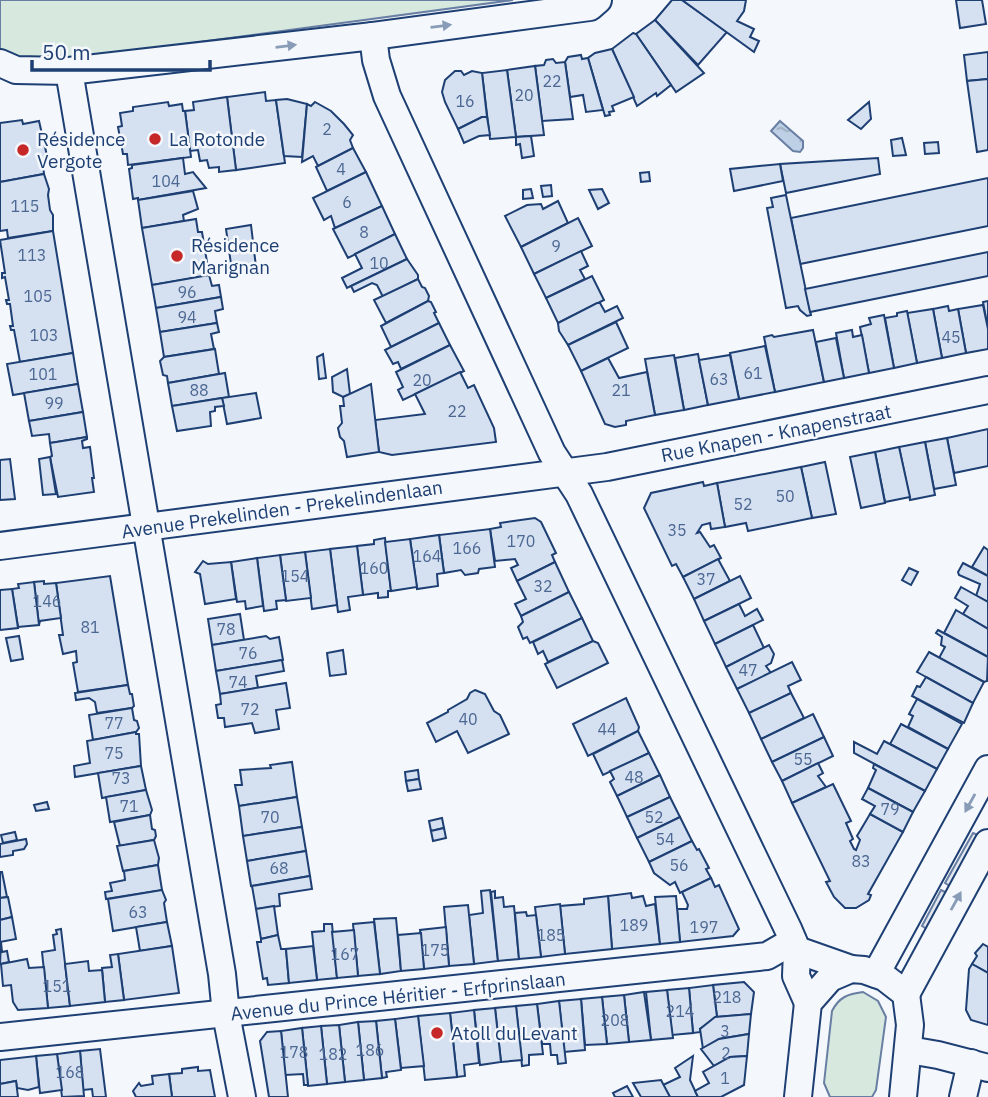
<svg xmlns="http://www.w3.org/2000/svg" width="988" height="1097" viewBox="0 0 988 1097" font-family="'IBM Plex Sans',sans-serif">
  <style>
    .green { fill: #d7e8df; stroke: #687fa3; stroke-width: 2 }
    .parking { fill: #e3e8f0; stroke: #687fa3; stroke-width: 2 }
    .water { fill: url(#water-ripples); stroke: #687fa3; stroke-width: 2 }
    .building { fill: #d5e0f0; stroke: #1d3f73; stroke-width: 2 }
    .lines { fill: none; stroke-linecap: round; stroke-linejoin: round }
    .minor-casing { stroke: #1d3f73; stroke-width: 30 }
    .minor { stroke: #f4f7fb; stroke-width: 26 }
    .oneway { fill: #889bb7 }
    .poi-dot { fill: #c62828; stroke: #f4f7fb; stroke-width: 2.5 }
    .labels { text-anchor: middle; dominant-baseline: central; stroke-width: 5; stroke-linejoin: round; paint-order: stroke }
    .number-label { font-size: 16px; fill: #4b6792 }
    .poi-label { font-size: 19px; fill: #1d3f73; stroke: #f4f7fb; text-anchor: start }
    .street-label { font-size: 19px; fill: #1d3f73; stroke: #f4f7fb }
  </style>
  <defs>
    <pattern id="water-ripples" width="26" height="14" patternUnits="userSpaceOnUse" patternTransform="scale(1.75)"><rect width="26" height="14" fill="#bed0e5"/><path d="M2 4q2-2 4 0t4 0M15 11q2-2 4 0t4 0" fill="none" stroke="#9aaabe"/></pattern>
  </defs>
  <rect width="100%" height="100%" fill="#f4f7fb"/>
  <!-- green -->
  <g class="green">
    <polygon points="0,0 513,0 29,65 0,53"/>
    <path d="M863 992 878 1001 886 1017 876 1090 872 1097H830L824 1083 832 1011C839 997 848 994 863 992Z"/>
  </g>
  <!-- parking -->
  <g class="parking">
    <polygon points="973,833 978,835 950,886 945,883"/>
    <polygon points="941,890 947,893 927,929 922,926"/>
  </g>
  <!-- water -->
  <polygon class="water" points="780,121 803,141 803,148 800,152 793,151 771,131"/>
  <!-- building -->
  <g class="building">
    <polygon points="672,0 682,0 727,32 698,65 655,20"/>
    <polygon points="682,0 746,0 744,11 737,21 754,29 750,37 759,41 754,52"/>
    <polygon points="956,0 982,0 986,24 960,28"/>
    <polygon points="655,20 704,73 676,92 636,34"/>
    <polygon points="633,33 636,34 671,85 657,96 656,93 637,106 612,49"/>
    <polygon points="612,49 634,97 612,106 614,111 609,112 610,115 605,116 588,58 595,53"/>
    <polygon points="988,52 988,79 967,81 964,55"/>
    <polygon points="581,55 582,59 588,58 603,110 586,112 583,95 570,97 565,62 568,57"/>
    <polygon points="553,59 556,63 565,62 573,119 542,121 535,66 544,65 546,60"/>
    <polygon points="535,66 544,135 516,137 507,70"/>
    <polygon points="507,70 516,137 490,139 482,73"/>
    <polygon points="455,71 461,71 464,75 472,71 482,73 487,117 482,117 458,129 445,102 442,92 445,80"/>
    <polygon points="988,79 988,150 977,152 967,81"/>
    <polygon points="265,92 266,101 276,100 285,163 236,170 227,97"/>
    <polygon points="227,97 236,170 219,172 219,167 209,168 207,160 200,161 198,150 190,151 185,111 194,110 193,102"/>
    <polygon points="287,99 307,104 302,157 284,156 276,100"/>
    <polygon points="168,102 169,106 182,104 183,111 185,111 191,157 128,165 127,154 123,154 118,127 122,126 120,113 133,111 133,107"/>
    <polygon points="315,102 331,111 344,124 353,135 350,140 353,148 318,166 313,156 302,162 307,104 311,106"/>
    <polygon points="869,102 871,119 861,129 848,120"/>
    <polygon points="482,117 487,117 490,135 479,136 464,143 458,129"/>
    <polygon points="22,120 23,124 39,121 48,160 44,160 43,165 44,174 0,182 0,123"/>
    <polygon points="531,136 534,156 522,158 520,144 516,145 516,137"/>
    <polygon points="902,138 906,155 893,156 891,140"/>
    <polygon points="938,142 939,153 925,154 924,143"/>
    <polygon points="353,148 366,172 327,191 316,167"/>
    <polygon points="183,158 185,174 193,172 206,188 138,200 138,198 133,199 129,169 132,168 132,165"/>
    <polygon points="878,158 880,174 786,193 780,164"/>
    <polygon points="780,164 783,181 734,191 730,169"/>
    <polygon points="366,172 382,206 335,228 331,216 324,220 313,198"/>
    <polygon points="649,172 650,181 641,182 640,173"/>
    <polygon points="44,174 49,189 48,195 50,210 53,215 53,231 8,238 7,230 0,231 0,182"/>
    <polygon points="988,178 988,226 800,264 791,218"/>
    <polygon points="551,185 552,196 543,197 541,186"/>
    <polygon points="531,189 533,198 523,199 523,190"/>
    <polygon points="602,189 609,203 598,209 589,190"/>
    <polygon points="193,191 198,209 183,215 184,221 142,228 138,200"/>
    <polygon points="786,195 811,315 807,316 800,310 798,306 786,308 767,208 773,207 771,198"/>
    <polygon points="558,201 568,223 521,247 505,216 527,205 541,204 543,209"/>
    <polygon points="382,206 395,234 348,258 333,229"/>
    <polygon points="578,218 592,246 534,274 521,247"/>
    <polygon points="196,219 198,232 202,232 207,262 204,263 206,276 152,285 142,228"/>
    <polygon points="251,225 256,267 232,271 226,229"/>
    <polygon points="53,231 73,353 20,362 14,330 11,330 10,326 13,326 10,304 7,304 6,300 9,300 5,277 2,278 2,273 5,273 0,240"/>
    <polygon points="395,234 407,259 347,288 342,278 362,268 355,254"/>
    <polygon points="581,251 588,266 580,270 585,279 546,298 534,274"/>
    <polygon points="988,252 988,276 810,312 805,289"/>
    <polygon points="407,259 418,275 418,279 383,297 377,285 372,283 354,292 351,286"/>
    <polygon points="209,275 212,286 219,285 221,297 156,308 152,285"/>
    <polygon points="592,276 604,300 558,323 546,298"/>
    <polygon points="418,279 422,287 425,288 429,296 428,301 386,323 374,300"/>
    <polygon points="221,297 223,309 215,311 217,323 160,332 156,308"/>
    <polygon points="428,301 431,302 436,312 434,313 439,323 391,347 381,326"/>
    <polygon points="988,301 988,329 983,302"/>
    <polygon points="597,303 600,303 605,312 617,306 623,318 568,345 559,331 558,323"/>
    <polygon points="983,305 988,329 988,349 966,353 958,309"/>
    <polygon points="948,306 949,311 958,309 966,353 942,358 933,309"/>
    <polygon points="933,309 942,358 917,363 907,313"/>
    <polygon points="907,311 917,363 894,368 885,318 897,316 897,313"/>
    <polygon points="884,315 894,368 869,373 860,327 871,324 869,318"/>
    <polygon points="616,322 628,348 581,371 568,345"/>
    <polygon points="217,323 219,332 211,334 214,349 164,357 160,332"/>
    <polygon points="439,323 450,345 401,369 398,362 393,364 385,350"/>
    <polygon points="813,330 824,382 775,392 764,337 772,335 774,337"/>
    <polygon points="852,330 853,337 862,335 869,373 844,378 836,333"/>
    <polygon points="836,338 844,378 824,382 816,342"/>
    <polygon points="450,345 464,371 403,400 398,390 403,387 396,372"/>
    <polygon points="765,346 775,392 739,399 730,353"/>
    <polygon points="215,349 219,374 168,383 167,376 163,375 160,361 164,357"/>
    <polygon points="73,353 78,384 13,395 7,364"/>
    <polygon points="323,354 326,378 319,379 317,357"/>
    <polygon points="698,354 708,405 684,410 675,358"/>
    <polygon points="674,355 684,410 655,415 645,359"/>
    <polygon points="730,355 739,399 708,405 699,360"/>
    <polygon points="608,358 619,378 647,372 655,415 626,421 626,425 615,427 605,424 581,371"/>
    <polygon points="347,369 350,394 343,397 333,392 332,377"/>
    <polygon points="460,372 468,388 474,385 494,428 496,442 392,455 379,452 375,420 425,414 415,394"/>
    <polygon points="225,373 229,397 172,406 168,383"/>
    <polygon points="78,384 83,412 29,421 24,393"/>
    <polygon points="371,384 379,452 347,457 344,441 340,437 338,428 342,423 340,406 344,406 343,397"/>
    <polygon points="256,393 261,418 227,424 222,398"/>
    <polygon points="222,398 224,406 215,407 215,411 210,412 211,426 177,431 172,406"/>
    <polygon points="83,412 87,437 50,443 49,434 32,436 29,421"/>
    <polygon points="988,429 988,466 954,473 947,438"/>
    <polygon points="87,437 87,439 82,441 83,448 90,447 94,478 92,478 94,492 58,497 50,457 52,456 50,443"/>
    <polygon points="947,438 956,485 934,489 925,442"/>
    <polygon points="925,442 935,495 910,500 899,447"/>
    <polygon points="899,447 910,497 885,502 875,452"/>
    <polygon points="875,452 885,503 861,508 850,457"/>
    <polygon points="50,457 56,494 43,495 39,459"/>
    <polygon points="10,459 15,499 0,500 0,460"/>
    <polygon points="825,462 836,514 812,518 801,467"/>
    <polygon points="801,467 812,518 748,531 746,523 725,527 717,483"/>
    <polygon points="703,482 704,486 717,483 725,527 711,529 710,523 702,525 697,533 700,532 710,547 714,545 721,558 683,577 676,564 672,566 644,508 651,493"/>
    <polygon points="535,518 541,522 556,553 552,555 555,562 517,581 511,568 518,565 515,559 495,561 490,529 501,527 500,523"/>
    <polygon points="490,529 495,567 479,569 478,573 465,575 461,570 444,573 439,535"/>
    <polygon points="439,535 444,573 437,574 438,586 417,589 410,539"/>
    <polygon points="385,538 391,591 388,591 388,597 378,598 378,593 363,595 357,546 374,544 374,540"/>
    <polygon points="410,539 417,587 391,591 385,542"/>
    <polygon points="357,546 363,595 348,597 350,610 338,612 330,549"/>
    <polygon points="984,547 988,550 988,576 972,567"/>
    <polygon points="330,549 337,605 312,609 305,552"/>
    <polygon points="305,552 311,598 286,601 280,555"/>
    <polygon points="280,555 286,600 276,601 277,609 264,611 257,558"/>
    <polygon points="257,558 263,606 246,609 245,601 237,602 231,562"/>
    <polygon points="718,559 730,581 694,599 683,577"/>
    <polygon points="203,561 208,564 231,562 236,599 205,604 200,574 195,572"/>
    <polygon points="555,562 569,592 521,616 515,604 526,599 517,581"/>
    <polygon points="963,563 988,576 988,602 976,596 980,584 959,575 958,572"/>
    <polygon points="909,568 918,572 911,585 902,580"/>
    <polygon points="110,576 128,685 78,692 73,663 77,662 76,651 63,654 59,635 63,635 56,583"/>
    <polygon points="740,576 751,598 704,621 694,599"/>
    <polygon points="44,581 44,584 56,583 61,618 40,621 39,625 34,582"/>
    <polygon points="34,582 39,625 18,627 12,589 19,588 18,584"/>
    <polygon points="961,587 988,602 988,629 963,614 968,606 955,598"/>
    <polygon points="12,589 18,628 0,630 0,590"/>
    <polygon points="569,592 582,618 530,643 527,637 523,639 518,627 523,622 521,616"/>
    <polygon points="739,604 745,616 757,609 763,620 715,644 704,621"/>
    <polygon points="956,610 988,629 988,657 944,633"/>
    <polygon points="240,614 244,640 212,645 208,619"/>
    <polygon points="582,618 593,641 548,662 543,651 538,654 533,642"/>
    <polygon points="753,625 764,648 726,667 715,644"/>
    <polygon points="938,630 988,657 987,681 984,682 939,658 945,647 941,645 942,637 936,633"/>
    <polygon points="19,636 23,659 11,661 6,638"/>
    <polygon points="266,636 270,639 279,637 283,660 216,671 212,645"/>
    <polygon points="593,641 598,643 608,663 557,688 545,664"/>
    <polygon points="769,645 774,654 771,663 766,666 771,673 737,689 726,667"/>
    <polygon points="343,650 346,674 330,676 327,653"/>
    <polygon points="929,652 984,682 973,703 917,672"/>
    <polygon points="282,660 284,671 256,676 258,688 220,694 216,671"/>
    <polygon points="792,662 801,680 788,686 791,693 749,713 737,689"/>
    <polygon points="926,677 973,703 964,723 912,696 917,686 920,687"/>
    <polygon points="286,683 290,708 276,710 279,729 255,733 252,723 225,727 224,718 218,718 216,705 221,704 220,694"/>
    <polygon points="128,685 130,694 132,694 134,706 132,708 97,713 95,702 89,698 76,700 75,693"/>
    <polygon points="475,690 485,694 494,711 500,715 509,734 468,753 457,731 436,742 427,723 448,712 448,710 467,699 470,693"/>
    <polygon points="791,693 804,718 761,739 749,713"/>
    <polygon points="626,698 639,727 638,731 588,756 573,724"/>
    <polygon points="917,699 962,724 948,749 908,727 913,716 909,714"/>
    <polygon points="132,708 134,720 137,721 139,728 136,732 93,740 89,715"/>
    <polygon points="813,714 824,737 772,762 761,739"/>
    <polygon points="901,724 948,749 937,769 890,744"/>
    <polygon points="638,731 649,753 603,775 593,754"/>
    <polygon points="136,732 136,734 139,734 141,766 75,777 74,766 90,763 87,741"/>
    <polygon points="824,737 833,756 782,781 772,762"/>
    <polygon points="884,741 937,769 925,791 854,753 854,742 877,754"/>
    <polygon points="649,753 660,775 617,796 610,782 614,779 610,771"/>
    <polygon points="292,762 297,797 239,806 235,785 242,785 240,770 271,768 270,765"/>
    <polygon points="818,763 823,773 818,776 826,787 792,803 782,781"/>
    <polygon points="874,764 925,791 913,812 868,788 876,770 873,768"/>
    <polygon points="141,766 146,790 102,798 98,773"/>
    <polygon points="418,770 419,779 406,781 405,772"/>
    <polygon points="660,775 670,797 627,817 617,796"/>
    <polygon points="419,779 421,789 408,791 406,781"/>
    <polygon points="833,784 851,821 846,823 853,839 850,841 854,849 856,850 860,840 857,836 870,814 903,832 868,894 871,895 869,900 856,908 845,908 834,897 826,882 830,881 792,803"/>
    <polygon points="868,788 913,812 903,832 870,814 875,806 862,799"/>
    <polygon points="146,790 152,810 150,815 110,822 106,797"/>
    <polygon points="297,797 302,827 243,836 239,806"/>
    <polygon points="670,797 680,817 637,838 627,817"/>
    <polygon points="47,802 49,809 36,811 34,805"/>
    <polygon points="150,815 152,829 155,830 156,836 154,840 120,846 114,822"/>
    <polygon points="680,817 692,841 649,862 637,838"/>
    <polygon points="442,818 444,828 431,831 429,821"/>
    <polygon points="302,827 306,851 247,861 243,836"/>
    <polygon points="444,828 446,838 433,841 431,831"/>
    <polygon points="15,832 17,840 3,843 1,835"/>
    <polygon points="26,839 27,844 24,849 13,851 13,855 0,857 0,844"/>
    <polygon points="154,840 159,858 158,865 123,871 117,846"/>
    <polygon points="692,841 697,850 699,849 709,868 706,869 711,878 680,893 675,882 670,885 654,873 649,862"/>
    <polygon points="306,851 310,876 251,886 247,861"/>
    <polygon points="158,865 162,890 106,899 105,892 112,891 110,883 125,880 124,871"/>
    <polygon points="0,872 2,872 7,897 0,898"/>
    <polygon points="310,876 312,889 279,894 280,906 256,909 252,886"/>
    <polygon points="711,878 715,887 719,885 739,929 733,936 680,942 677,909 687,909 688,905 682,892"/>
    <polygon points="162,890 166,900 164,903 167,922 113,931 108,899"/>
    <polygon points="490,890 498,961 474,964 469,915 483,913 481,891"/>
    <polygon points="495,891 495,898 503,897 504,907 514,906 519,959 498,961 491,892"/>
    <polygon points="631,893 632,898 643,896 646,906 655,904 660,944 612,949 608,896"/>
    <polygon points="608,896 612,949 565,954 560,906 584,904 584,899"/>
    <polygon points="676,896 680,942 660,944 655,897"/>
    <polygon points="8,897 12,917 0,920 0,898"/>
    <polygon points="560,904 565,954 541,957 535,907"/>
    <polygon points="468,905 474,964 449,966 444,907"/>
    <polygon points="274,906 278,935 261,939 256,909"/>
    <polygon points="526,912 527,916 536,915 541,957 519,959 515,913"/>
    <polygon points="12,917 16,939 0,942 0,920"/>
    <polygon points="396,918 401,971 380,974 374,919"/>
    <polygon points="167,922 172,946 140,951 136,927"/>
    <polygon points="374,922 380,974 358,976 353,924"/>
    <polygon points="324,924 332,924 337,978 317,980 312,932 324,931"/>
    <polygon points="446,927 449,966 424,969 420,930"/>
    <polygon points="61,929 70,1006 48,1008 42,952 55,950 53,935 57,934 56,930"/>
    <polygon points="354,930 358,976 337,978 332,932"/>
    <polygon points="421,933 424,969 401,971 398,935"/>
    <polygon points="278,935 281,949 286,949 289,983 268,985 267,978 263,979 257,942 261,942 261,939"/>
    <polygon points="1,942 2,952 7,951 9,962 0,964"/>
    <polygon points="983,944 988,947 988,973 972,964 977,956 975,953"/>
    <polygon points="172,946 179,993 124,1000 118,954"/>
    <polygon points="313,946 317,980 289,983 286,949"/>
    <polygon points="118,954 124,1000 105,1002 102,968 112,967 110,955"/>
    <polygon points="27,959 29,968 44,967 48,1008 18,1010 13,1002 11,985 3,986 1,964"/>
    <polygon points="88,961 89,971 102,970 105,1002 70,1006 65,964"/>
    <polygon points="972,964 988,973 988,1025 971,1020 966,1010 969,969"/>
    <polygon points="744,982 754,992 751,1014 717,1017 713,985"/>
    <polygon points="713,985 717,1017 700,1029 701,1032 693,1033 689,988"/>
    <polygon points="689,988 693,1033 672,1035 667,990"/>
    <polygon points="667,990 673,1038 651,1040 646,992"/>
    <polygon points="644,992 651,1040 629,1042 624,995"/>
    <polygon points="624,995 629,1042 607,1044 602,997"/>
    <polygon points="602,997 607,1044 585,1045 581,999"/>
    <polygon points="581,999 585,1050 564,1052 559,1001"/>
    <polygon points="559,1001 566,1063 558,1064 557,1055 551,1055 550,1044 542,1044 537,1004"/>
    <polygon points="537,1004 543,1054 529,1055 529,1065 522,1066 516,1006"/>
    <polygon points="516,1006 522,1060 501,1062 495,1008"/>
    <polygon points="495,1008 501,1062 480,1065 474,1010"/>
    <polygon points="474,1010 479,1063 464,1065 465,1076 457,1077 450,1013"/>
    <polygon points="450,1013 457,1077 425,1080 418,1016"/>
    <polygon points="751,1014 749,1034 719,1039 703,1049 700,1029 715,1017"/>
    <polygon points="418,1016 424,1066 401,1068 395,1019"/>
    <polygon points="395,1019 401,1070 386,1072 387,1077 382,1078 376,1021"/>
    <polygon points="376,1021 382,1078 364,1080 358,1022"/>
    <polygon points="358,1022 364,1080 345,1082 339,1025"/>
    <polygon points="339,1025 345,1082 327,1084 321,1026"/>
    <polygon points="321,1026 327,1084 308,1086 302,1028"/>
    <polygon points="302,1028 308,1085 304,1085 303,1074 285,1075 281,1031"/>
    <polygon points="281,1031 288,1097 269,1097 260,1041 267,1032"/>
    <polygon points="749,1034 747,1056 730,1057 714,1066 701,1049 719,1039"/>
    <polygon points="100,1049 106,1097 93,1097 92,1089 83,1090 80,1051"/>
    <polygon points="80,1051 84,1096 62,1097 57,1054"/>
    <polygon points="57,1054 62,1090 40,1093 36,1056"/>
    <polygon points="36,1056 39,1087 28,1090 17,1088 16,1081 0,1084 0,1060"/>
    <polygon points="693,1056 690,1080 698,1097 670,1097 663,1085 680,1077 675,1068"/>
    <polygon points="747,1056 744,1085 721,1097 698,1097 695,1091 709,1083 703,1072 730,1057"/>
    <polygon points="198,1067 198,1071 210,1070 215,1097 172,1097 169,1074 182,1073 182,1069"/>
    <polygon points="169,1074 172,1097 136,1097 133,1091 139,1083 141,1086 153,1084 152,1076"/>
    <polygon points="661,1080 670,1097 641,1097 633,1083"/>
    <polygon points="16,1081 18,1097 0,1097 0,1084"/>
    <polygon points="627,1086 633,1097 615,1097 613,1093"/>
  </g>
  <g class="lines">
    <defs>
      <g id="minor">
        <polyline points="373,36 376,60 387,96 552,453 579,494 789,931 797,950 796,976 808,1003"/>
        <polyline points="0,63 16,70 69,71 373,36 590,7 598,0"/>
        <polyline points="69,71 222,974 226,1014 242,1097"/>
        <polyline points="0,546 607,467 988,390"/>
        <polyline points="797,950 851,969"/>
        <polyline points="876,974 988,769"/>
        <polyline points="906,994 988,843"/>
        <polyline points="0,1037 767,956 793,941"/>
        <polyline points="909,1050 938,1055 988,1068"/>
        <polyline points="798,1097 808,1003 830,978 851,969 864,970 884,977 906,994 910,1025 903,1097"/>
        <polyline points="963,1097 971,1063"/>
      </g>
    </defs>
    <!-- minor casing -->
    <use href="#minor" class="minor-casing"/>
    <!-- minor -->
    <use href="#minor" class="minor"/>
  </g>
  <!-- one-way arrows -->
  <defs><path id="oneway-solid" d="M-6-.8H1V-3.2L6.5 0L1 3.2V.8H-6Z" transform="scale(1.75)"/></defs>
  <g class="oneway">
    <use href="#oneway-solid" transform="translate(441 26) rotate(-7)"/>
    <use href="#oneway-solid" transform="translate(286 46) rotate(-7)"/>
    <use href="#oneway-solid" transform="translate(970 803) rotate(119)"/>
    <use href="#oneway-solid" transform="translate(956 901) rotate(-61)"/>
  </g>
  <!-- markers -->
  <g class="poi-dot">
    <circle cx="155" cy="139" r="7"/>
    <circle cx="23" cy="150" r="7"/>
    <circle cx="177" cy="256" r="7"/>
    <circle cx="437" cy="1033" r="7"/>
  </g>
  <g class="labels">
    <!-- number labels -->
    <g class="number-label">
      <text x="552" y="81">22</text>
      <text x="524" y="95">20</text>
      <text x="465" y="101">16</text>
      <text x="327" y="129">2</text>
      <text x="341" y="169">4</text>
      <text x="166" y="181">104</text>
      <text x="347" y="202">6</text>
      <text x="25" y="206">115</text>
      <text x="364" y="232">8</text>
      <text x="556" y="246">9</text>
      <text x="32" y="255">113</text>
      <text x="379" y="263">10</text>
      <text x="187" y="292">96</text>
      <text x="38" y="296">105</text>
      <text x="187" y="317">94</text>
      <text x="44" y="335">103</text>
      <text x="951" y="337">45</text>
      <text x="753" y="373">61</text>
      <text x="43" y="374">101</text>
      <text x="719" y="379">63</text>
      <text x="422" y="380">20</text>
      <text x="199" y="390">88</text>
      <text x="621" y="390">21</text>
      <text x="54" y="403">99</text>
      <text x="457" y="411">22</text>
      <text x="785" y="496">50</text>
      <text x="743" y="504">52</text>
      <text x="677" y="530">35</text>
      <text x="521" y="541">170</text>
      <text x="467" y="548">166</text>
      <text x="427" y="556">164</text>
      <text x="374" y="568">160</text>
      <text x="295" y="576">154</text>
      <text x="706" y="579">37</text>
      <text x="543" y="586">32</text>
      <text x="47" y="601">146</text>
      <text x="90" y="627">81</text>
      <text x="226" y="629">78</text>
      <text x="248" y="653">76</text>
      <text x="748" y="670">47</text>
      <text x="238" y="682">74</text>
      <text x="250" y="709">72</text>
      <text x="468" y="719">40</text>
      <text x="114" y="723">77</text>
      <text x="607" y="729">44</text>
      <text x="114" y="753">75</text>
      <text x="803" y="759">55</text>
      <text x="634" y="777">48</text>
      <text x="121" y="778">73</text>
      <text x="129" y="806">71</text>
      <text x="890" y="809">79</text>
      <text x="270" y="817">70</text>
      <text x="654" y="817">52</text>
      <text x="665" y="839">54</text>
      <text x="861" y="861">83</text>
      <text x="679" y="865">56</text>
      <text x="279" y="868">68</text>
      <text x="138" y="912">63</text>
      <text x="634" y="925">189</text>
      <text x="704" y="927">197</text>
      <text x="551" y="935">185</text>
      <text x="435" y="950">175</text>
      <text x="345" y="954">167</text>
      <text x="57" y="986">151</text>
      <text x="727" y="997">218</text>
      <text x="680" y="1011">214</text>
      <text x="615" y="1020">208</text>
      <text x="725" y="1031">3</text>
      <text x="370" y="1050">186</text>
      <text x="294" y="1052">178</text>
      <text x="726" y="1053">2</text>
      <text x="333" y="1054">182</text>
      <text x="70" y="1072">168</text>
      <text x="725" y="1078">1</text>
    </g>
    <!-- poi labels -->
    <g class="poi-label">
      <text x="37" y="139">Résidence<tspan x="37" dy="22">Vergote</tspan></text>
      <text x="169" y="139">La Rotonde</text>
      <text x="191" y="245">Résidence<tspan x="191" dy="22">Marignan</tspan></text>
      <text x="451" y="1033">Atoll du Levant</text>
    </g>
    <!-- street labels -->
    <g class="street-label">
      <text transform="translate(776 433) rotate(-11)">Rue Knapen - Knapenstraat</text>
      <text transform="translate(282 509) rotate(-8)">Avenue Prekelinden - Prekelindenlaan</text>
      <text transform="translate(398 996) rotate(-6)">Avenue du Prince Héritier - Erfprinslaan</text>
    </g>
  </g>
  <!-- scale -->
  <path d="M32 60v10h178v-10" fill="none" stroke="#1d3f73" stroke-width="3.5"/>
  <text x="42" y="60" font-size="21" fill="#1d3f73" stroke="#f4f7fb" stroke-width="5" paint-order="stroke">50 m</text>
</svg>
